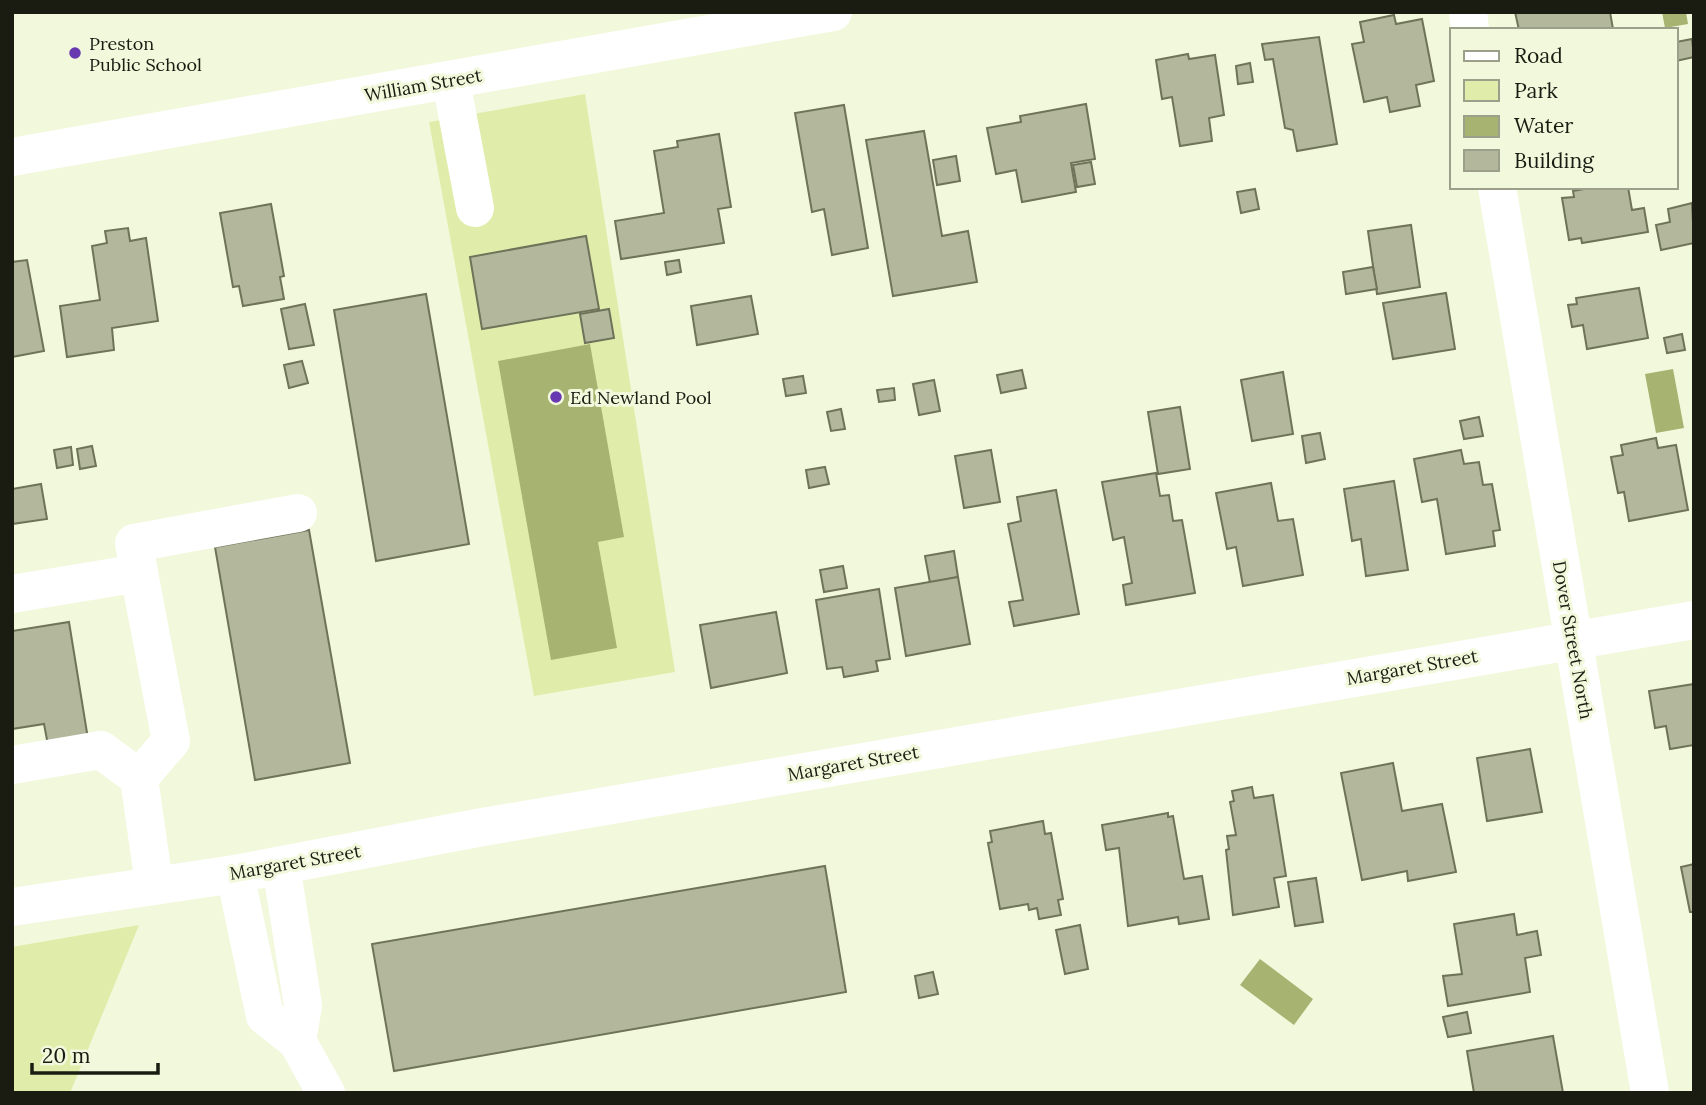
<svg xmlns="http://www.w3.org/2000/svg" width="1706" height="1105" viewBox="0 0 1706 1105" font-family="Lora,serif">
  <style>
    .green { fill: #e0edaa }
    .water { fill: #a7b370 }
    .building { fill: #b3b89d; stroke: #6e735a; stroke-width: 2 }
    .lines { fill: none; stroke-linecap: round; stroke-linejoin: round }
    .minor { stroke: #fff; stroke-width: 38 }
    .poi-dot { fill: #6838b0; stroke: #f2f8dc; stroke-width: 2.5 }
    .labels { text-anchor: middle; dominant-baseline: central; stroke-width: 6; stroke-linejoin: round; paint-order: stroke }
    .poi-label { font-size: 18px; fill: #1a1c12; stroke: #f2f8dc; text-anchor: start }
    .street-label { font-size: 18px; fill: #1a1c12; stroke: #f2f8dc }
  </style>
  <rect width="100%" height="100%" fill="#f2f8dc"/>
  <!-- green -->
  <g class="green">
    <polygon points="585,94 675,672 534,696 429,122"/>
    <polygon points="139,925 70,1093 12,1093 12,947"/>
  </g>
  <!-- water -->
  <g class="water">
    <polygon points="1662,12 1686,12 1688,24 1665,28"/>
    <polygon points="590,344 624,537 598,542 617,648 551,660 498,361"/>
    <polygon points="1673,369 1684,428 1656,433 1645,374"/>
    <polygon points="1260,959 1313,999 1294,1025 1240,985"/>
  </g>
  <!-- building -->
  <g class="building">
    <polygon points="1515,12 1610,12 1613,29 1519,30"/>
    <polygon points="1394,15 1396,24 1422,19 1434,81 1416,85 1420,106 1390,112 1387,97 1364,102 1352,44 1364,42 1360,22"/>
    <polygon points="1319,37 1337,144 1297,151 1293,130 1285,128 1273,59 1265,60 1262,44"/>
    <polygon points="1692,39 1694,57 1676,61 1676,42"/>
    <polygon points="1188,54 1189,59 1215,55 1224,115 1209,118 1212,141 1180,146 1172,97 1162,99 1156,60"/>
    <polygon points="1250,63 1253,82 1238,84 1236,66"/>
    <polygon points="1086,104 1095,159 1071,163 1076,192 1022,202 1016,170 996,174 987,128 1021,122 1020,116"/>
    <polygon points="844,105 868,248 832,255 824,209 812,212 795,113"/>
    <polygon points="924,131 942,236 968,231 977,282 893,296 866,140"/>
    <polygon points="719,134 731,207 718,209 724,243 621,259 615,221 664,213 654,151 678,147 677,141"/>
    <polygon points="956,156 960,181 937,185 933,160"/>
    <polygon points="1091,162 1095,184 1077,187 1073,165"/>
    <polygon points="1595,187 1628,187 1632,210 1644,208 1648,232 1582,243 1581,238 1569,240 1562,198 1574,197 1573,191"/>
    <polygon points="1255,189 1259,209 1241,213 1237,192"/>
    <polygon points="1692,203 1694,243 1661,250 1656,225 1670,222 1668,209"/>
    <polygon points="271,204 284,276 280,277 284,299 243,306 239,286 233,287 220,213"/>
    <polygon points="1411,225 1420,287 1377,294 1368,231"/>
    <polygon points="128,228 130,241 146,238 158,321 112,328 114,350 67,357 60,306 100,300 92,246 107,243 105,231"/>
    <polygon points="586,236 599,309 482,329 470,257"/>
    <polygon points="27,260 44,351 12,357 12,262"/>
    <polygon points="679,260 681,272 667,275 665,262"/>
    <polygon points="1373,267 1377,289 1346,294 1343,272"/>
    <polygon points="1639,288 1648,338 1587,349 1583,325 1572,327 1568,305 1577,304 1576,298"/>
    <polygon points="1446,293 1455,349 1393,359 1383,303"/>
    <polygon points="426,294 469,544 376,561 334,310"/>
    <polygon points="751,296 758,334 697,345 691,306"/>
    <polygon points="305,304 314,345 289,349 281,309"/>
    <polygon points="609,309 614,338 585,343 580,314"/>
    <polygon points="1682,334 1685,350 1667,353 1664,338"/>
    <polygon points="302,361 308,383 289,388 284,365"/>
    <polygon points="1022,370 1026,388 1001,393 997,375"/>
    <polygon points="1283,372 1293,434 1252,441 1241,380"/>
    <polygon points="803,376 806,393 786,396 783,379"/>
    <polygon points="934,380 940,411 919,415 913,384"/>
    <polygon points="894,388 895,400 879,402 877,390"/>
    <polygon points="1180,407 1190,469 1158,474 1148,412"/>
    <polygon points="841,409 845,429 831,431 827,412"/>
    <polygon points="1479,417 1483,436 1464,439 1460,421"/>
    <polygon points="1320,433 1325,459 1306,463 1302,436"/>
    <polygon points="1656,438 1658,448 1676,445 1688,510 1629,521 1624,492 1618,493 1611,457 1623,455 1621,445"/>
    <polygon points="92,446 96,466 80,469 77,449"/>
    <polygon points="71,447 73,465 57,468 54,450"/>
    <polygon points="991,450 1000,502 964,508 955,456"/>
    <polygon points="1461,450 1464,464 1479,462 1483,485 1492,484 1500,530 1493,531 1495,546 1446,554 1437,499 1422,502 1414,459"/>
    <polygon points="825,467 829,484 809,488 806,470"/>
    <polygon points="1156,473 1160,496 1169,495 1173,521 1182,520 1195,593 1126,605 1123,585 1132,583 1124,537 1113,540 1102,482"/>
    <polygon points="1394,481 1408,570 1366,576 1361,539 1352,541 1344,489"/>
    <polygon points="1271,483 1278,521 1293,519 1303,575 1243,586 1236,547 1227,549 1216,493"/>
    <polygon points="41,484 47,519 12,524 12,489"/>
    <polygon points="1056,490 1079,614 1014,626 1009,602 1023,600 1008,524 1021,521 1017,497"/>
    <polygon points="309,530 350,763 255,780 215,547"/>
    <polygon points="954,551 958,577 930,583 925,556"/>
    <polygon points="843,566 847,588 824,592 820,570"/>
    <polygon points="958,577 970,644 906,656 895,588"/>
    <polygon points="879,589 890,659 876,661 878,671 844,677 842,667 827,669 816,600"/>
    <polygon points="776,612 787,673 711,688 700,625"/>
    <polygon points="69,622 88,739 48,745 44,724 12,729 12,631"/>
    <polygon points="1694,684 1694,745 1670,749 1666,726 1655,728 1649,691"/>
    <polygon points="1530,749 1542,812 1487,821 1477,758"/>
    <polygon points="1393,763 1402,811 1442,804 1456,872 1408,881 1407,871 1362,880 1341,773"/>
    <polygon points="1252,787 1254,798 1273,795 1286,876 1274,878 1279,907 1233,915 1226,850 1229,849 1227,836 1236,835 1230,802 1234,801 1232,791"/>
    <polygon points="1168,813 1168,817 1173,816 1184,879 1202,876 1209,919 1179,924 1178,917 1128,926 1119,848 1106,850 1102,825"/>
    <polygon points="1043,821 1045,834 1051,833 1063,899 1058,900 1061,915 1039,919 1037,908 1029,910 1028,904 1000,909 988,843 992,842 990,831"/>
    <polygon points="1694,864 1694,912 1690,912 1681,867"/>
    <polygon points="825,866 846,992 394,1071 372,944"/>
    <polygon points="1316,878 1323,922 1295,926 1288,882"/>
    <polygon points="1514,914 1517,935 1537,931 1541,955 1525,958 1530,992 1448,1006 1443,976 1462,974 1454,924"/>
    <polygon points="1080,925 1088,969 1065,974 1056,930"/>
    <polygon points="933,972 938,994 919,998 915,976"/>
    <polygon points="1467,1012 1471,1033 1448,1037 1443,1017"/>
    <polygon points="1553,1036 1563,1093 1474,1093 1467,1051"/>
  </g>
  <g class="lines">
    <!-- minor -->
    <g class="minor">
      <polyline points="1468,12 1470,30"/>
      <polyline points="451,81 475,208"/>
      <polyline points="12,157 833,12"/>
      <polyline points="1497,187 1650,1093"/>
      <polyline points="139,573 134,543 298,513"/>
      <polyline points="12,594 139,573 171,741 139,778 154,884"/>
      <polyline points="12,765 101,750 139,778"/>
      <polyline points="281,865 303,1006 297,1041"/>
      <polyline points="235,874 265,1016 297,1041 326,1093"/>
      <polyline points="12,907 235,874 477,828 1694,620"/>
    </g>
  </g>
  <!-- markers -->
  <g class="poi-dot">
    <circle cx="75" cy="53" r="7"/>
    <circle cx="556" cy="397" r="7"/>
  </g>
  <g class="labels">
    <!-- poi labels -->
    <g class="poi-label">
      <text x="89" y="43">Preston<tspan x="89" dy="21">Public School</tspan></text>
      <text x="570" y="397">Ed Newland Pool</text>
    </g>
    <!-- street labels -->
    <g class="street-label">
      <text transform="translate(423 85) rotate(-10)">William Street</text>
      <text transform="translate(1573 640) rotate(80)">Dover Street North</text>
      <text transform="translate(1412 667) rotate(-10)">Margaret Street</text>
      <text transform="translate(853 763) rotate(-10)">Margaret Street</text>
      <text transform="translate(295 862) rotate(-10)">Margaret Street</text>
    </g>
  </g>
  <!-- border -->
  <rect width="1706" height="1105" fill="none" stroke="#1a1c12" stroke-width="28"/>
  <!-- legend -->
  <rect x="1450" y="28" width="228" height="161" fill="#f2f8dc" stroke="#9ca08b" stroke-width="2"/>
  <rect x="1464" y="51" width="35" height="10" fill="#ffffff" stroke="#9ca08b" stroke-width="2"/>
  <text x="1514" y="63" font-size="21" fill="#1a1c12">Road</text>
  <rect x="1464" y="80" width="35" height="21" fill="#e0edaa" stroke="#9ca08b" stroke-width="2"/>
  <text x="1514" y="98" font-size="21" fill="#1a1c12">Park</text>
  <rect x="1464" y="116" width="35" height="21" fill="#a7b370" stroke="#9ca08b" stroke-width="2"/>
  <text x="1514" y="133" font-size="21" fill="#1a1c12">Water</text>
  <rect x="1464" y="150" width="35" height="21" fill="#b3b89d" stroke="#9ca08b" stroke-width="2"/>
  <text x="1514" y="168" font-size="21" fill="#1a1c12">Building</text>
  <!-- scale -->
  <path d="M32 1063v10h126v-10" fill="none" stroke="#1a1c12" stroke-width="3.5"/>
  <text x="42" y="1063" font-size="21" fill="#1a1c12" stroke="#f2f8dc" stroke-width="5" paint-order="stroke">20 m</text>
</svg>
